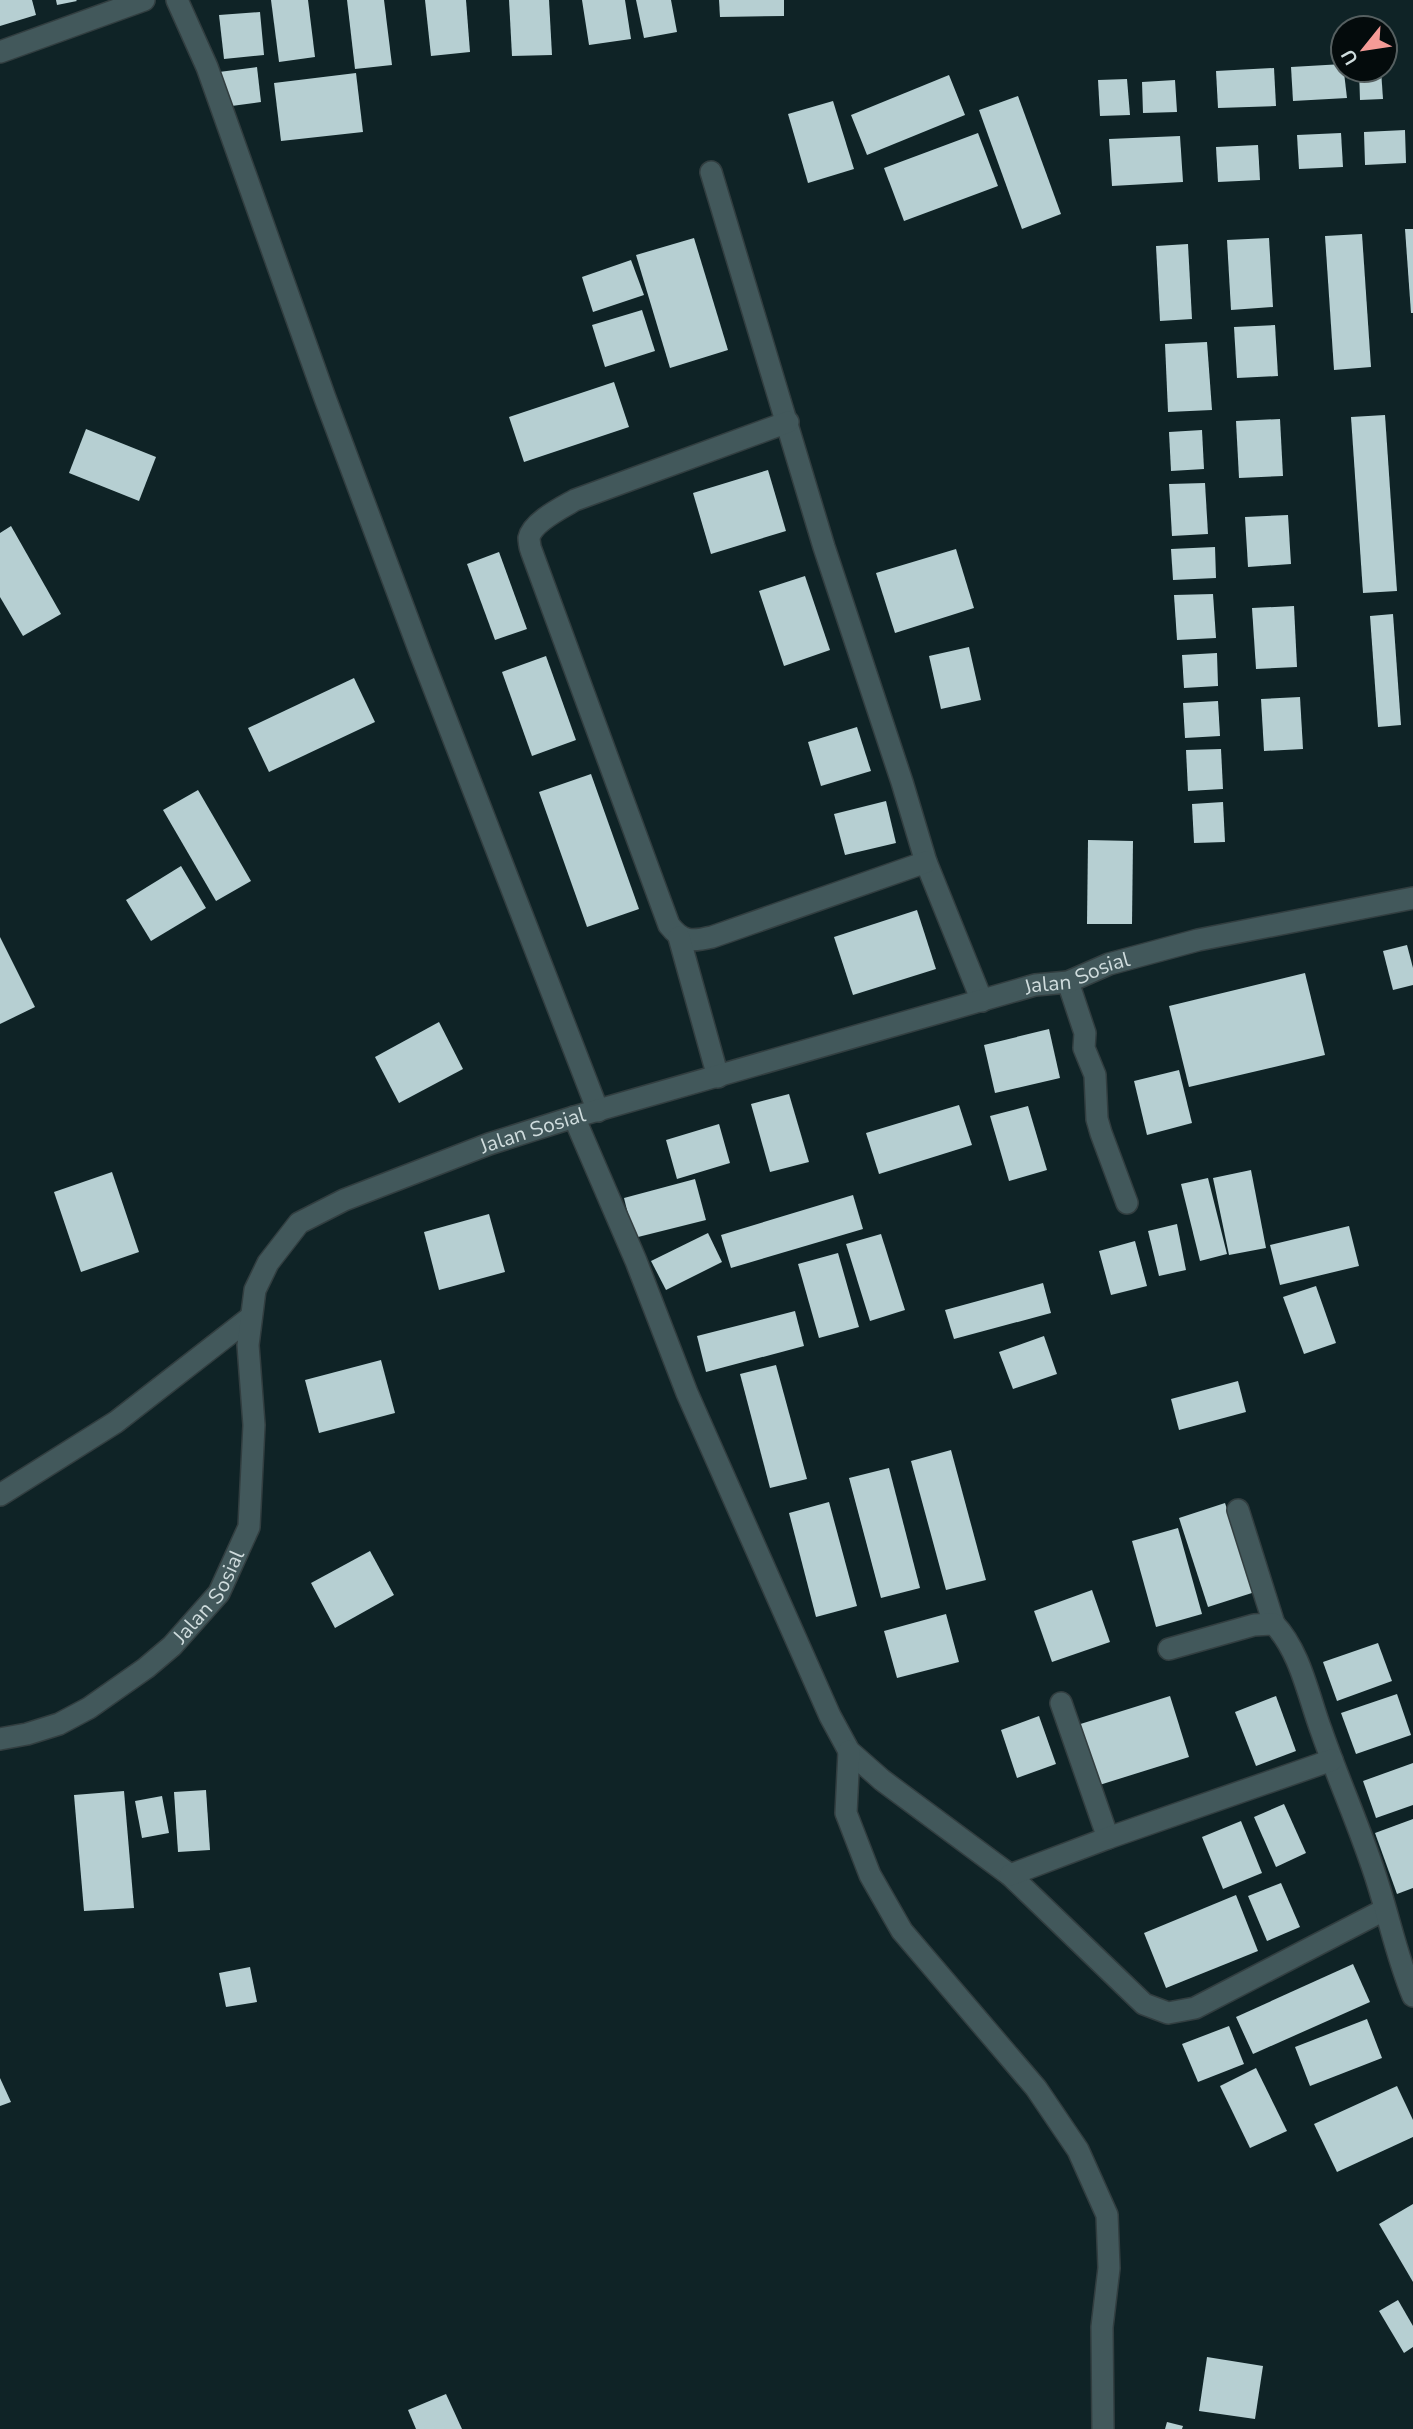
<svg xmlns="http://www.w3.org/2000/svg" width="1413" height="2429" viewBox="0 0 1413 2429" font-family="'Nunito Sans',sans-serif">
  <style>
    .building { fill: #b6cfd2 }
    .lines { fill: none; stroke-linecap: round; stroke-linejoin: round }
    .minor-casing { stroke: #323e40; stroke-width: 24 }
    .minor { stroke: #42585b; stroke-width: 21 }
    .labels { text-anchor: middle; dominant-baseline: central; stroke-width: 7; stroke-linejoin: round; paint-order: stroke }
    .street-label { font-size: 21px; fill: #cfdcdd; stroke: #040b0c }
  </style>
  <rect width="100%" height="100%" fill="#0f2326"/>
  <!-- building -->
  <g class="building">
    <polygon points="0,0 32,0 36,15 0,26"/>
    <polygon points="56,0 76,0 77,1 57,5"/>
    <polygon points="271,0 308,0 315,57 279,62"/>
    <polygon points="347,0 384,0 392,65 355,69"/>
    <polygon points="425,0 466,0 470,52 431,56"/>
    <polygon points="509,0 549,0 552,55 512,56"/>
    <polygon points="582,0 625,0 631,39 589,45"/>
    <polygon points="636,0 671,0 677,32 644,38"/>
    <polygon points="719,0 784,0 784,16 720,17"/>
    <polygon points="260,12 264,55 224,59 219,15"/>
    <polygon points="1343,64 1347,98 1293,101 1291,67"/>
    <polygon points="257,67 261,102 224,107 219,72"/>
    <polygon points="1274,68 1276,106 1218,108 1216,71"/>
    <polygon points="1359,70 1381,70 1383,99 1360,100"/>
    <polygon points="356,73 363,132 281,141 274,83"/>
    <polygon points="949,75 965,115 867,155 851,115"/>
    <polygon points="1127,79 1130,115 1100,116 1098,80"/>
    <polygon points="1175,80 1177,112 1143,113 1142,82"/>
    <polygon points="1018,96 1061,214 1022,229 979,110"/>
    <polygon points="833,101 854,169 808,183 788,114"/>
    <polygon points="1405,130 1406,163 1365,165 1364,132"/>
    <polygon points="978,133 998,186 904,221 884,168"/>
    <polygon points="1341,133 1343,167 1299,169 1297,135"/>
    <polygon points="1180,136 1183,182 1112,186 1109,139"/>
    <polygon points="1258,145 1260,180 1218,182 1216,147"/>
    <polygon points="1405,229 1413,229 1413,313 1411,313"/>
    <polygon points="1362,234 1371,367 1334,370 1325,236"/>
    <polygon points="694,238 728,350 670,368 636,255"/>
    <polygon points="1269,238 1273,307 1231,310 1227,240"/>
    <polygon points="1188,244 1192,319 1160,321 1156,246"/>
    <polygon points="631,260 644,295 593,312 582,277"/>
    <polygon points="642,310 655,351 605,367 592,325"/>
    <polygon points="1275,325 1278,376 1237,378 1234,327"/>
    <polygon points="1207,342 1212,410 1168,412 1165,344"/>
    <polygon points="614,382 629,427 524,462 509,417"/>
    <polygon points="1385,415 1397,591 1363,593 1351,417"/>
    <polygon points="1280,419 1283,476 1239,478 1236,421"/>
    <polygon points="86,429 156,457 139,501 69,473"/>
    <polygon points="1202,430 1204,469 1171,471 1169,432"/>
    <polygon points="768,470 786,531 711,554 693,493"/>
    <polygon points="1205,483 1208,534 1172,536 1169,484"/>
    <polygon points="1288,515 1291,564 1248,567 1245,517"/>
    <polygon points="11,526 61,614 23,636 0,597 0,533"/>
    <polygon points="1215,547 1216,578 1173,580 1171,549"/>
    <polygon points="956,549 974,608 895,633 876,573"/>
    <polygon points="499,552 527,629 495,640 467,564"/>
    <polygon points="805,576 830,650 784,666 759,591"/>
    <polygon points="1213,594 1216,638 1177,640 1174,595"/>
    <polygon points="1294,606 1297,667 1256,669 1252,608"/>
    <polygon points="1393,614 1401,725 1378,727 1370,616"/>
    <polygon points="969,647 981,700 941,709 929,656"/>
    <polygon points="1217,653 1218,686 1184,688 1182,655"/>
    <polygon points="546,656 576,740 532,756 502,672"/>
    <polygon points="354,678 375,722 269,772 248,728"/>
    <polygon points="1300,697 1303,749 1264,751 1261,699"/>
    <polygon points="1218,701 1220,736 1185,738 1183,703"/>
    <polygon points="857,727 871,771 821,786 808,742"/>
    <polygon points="1221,749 1223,789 1188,791 1186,750"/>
    <polygon points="591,774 639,909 587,927 539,792"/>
    <polygon points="198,790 251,881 216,901 163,810"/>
    <polygon points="886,801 896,843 845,855 834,814"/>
    <polygon points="1223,802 1225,842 1194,843 1192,804"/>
    <polygon points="1088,840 1133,841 1132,924 1087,924"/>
    <polygon points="181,866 206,908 151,941 126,900"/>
    <polygon points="917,910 936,969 853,995 834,937"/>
    <polygon points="0,937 35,1007 0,1024"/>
    <polygon points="1407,945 1413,968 1413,985 1393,990 1383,951"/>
    <polygon points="1305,973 1325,1055 1189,1087 1169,1006"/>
    <polygon points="439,1022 463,1069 399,1103 375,1057"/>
    <polygon points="1049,1029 1060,1078 995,1093 984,1045"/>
    <polygon points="1179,1070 1192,1123 1147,1135 1134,1081"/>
    <polygon points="789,1094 809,1162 770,1172 751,1104"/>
    <polygon points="959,1105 972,1145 879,1174 866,1133"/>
    <polygon points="1028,1106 1047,1170 1009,1181 990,1116"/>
    <polygon points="719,1124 730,1163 677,1179 666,1140"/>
    <polygon points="1251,1170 1266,1248 1229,1255 1213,1178"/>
    <polygon points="112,1172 139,1252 81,1272 54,1192"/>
    <polygon points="1208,1178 1227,1254 1200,1261 1181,1184"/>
    <polygon points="695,1179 706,1220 634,1238 624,1198"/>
    <polygon points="853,1195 863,1229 731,1268 721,1235"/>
    <polygon points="489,1214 505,1272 439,1290 424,1232"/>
    <polygon points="1177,1224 1186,1270 1159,1276 1148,1231"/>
    <polygon points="1349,1226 1359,1266 1280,1285 1270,1245"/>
    <polygon points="708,1233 722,1262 666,1290 651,1261"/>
    <polygon points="881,1234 905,1310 870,1321 846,1244"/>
    <polygon points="1135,1241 1147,1286 1111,1295 1099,1251"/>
    <polygon points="838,1253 859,1327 819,1338 798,1264"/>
    <polygon points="1043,1283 1051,1313 954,1339 945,1310"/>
    <polygon points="1316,1286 1336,1343 1304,1354 1283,1297"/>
    <polygon points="795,1311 804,1346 706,1372 697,1336"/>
    <polygon points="1044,1336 1057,1374 1013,1389 999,1352"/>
    <polygon points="381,1360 395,1413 319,1433 305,1380"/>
    <polygon points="776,1365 807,1479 770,1488 740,1374"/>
    <polygon points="1238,1381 1246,1412 1179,1430 1171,1399"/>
    <polygon points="951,1450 986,1580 946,1590 911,1461"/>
    <polygon points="889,1468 920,1588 881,1598 849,1478"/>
    <polygon points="829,1502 857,1606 816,1617 789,1513"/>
    <polygon points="1225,1503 1255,1592 1208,1607 1179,1518"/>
    <polygon points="1178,1528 1202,1614 1156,1627 1132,1541"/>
    <polygon points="370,1551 394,1595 335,1628 311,1583"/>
    <polygon points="1092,1590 1110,1642 1052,1662 1034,1611"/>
    <polygon points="946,1614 959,1662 897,1678 884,1631"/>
    <polygon points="1378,1643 1392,1681 1337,1701 1323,1662"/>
    <polygon points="1397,1694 1411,1735 1356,1754 1341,1713"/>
    <polygon points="1170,1696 1189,1757 1093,1787 1074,1726"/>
    <polygon points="1276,1696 1296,1751 1256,1766 1235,1712"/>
    <polygon points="1039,1716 1056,1764 1017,1778 1001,1730"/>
    <polygon points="1413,1763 1413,1805 1376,1818 1363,1781"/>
    <polygon points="206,1790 210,1850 178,1852 174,1792"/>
    <polygon points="124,1791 134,1908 84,1911 74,1795"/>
    <polygon points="162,1796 169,1833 142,1838 135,1801"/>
    <polygon points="1284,1804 1306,1853 1276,1867 1254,1817"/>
    <polygon points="1413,1819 1413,1888 1397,1894 1375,1833"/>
    <polygon points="1241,1821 1262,1873 1223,1889 1202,1837"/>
    <polygon points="1281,1883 1300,1927 1267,1941 1248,1896"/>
    <polygon points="1236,1895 1258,1951 1166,1988 1144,1933"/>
    <polygon points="1353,1964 1370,2002 1253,2054 1236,2017"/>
    <polygon points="250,1967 257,2002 226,2007 219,1973"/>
    <polygon points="1367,2019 1382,2058 1310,2086 1295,2047"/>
    <polygon points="1229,2026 1244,2064 1198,2082 1182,2044"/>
    <polygon points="1256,2068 1287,2131 1250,2148 1220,2086"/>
    <polygon points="0,2078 11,2102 0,2106"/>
    <polygon points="1397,2086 1413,2120 1413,2137 1337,2172 1314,2124"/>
    <polygon points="1413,2204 1413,2282 1379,2224"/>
    <polygon points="1398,2300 1413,2326 1413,2347 1404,2353 1379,2311"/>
    <polygon points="1207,2357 1263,2366 1255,2419 1199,2411"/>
    <polygon points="446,2394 462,2429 416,2429 408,2410"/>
    <polygon points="1167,2422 1183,2426 1182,2429 1165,2429"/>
  </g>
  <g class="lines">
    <defs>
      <g id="minor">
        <polyline points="177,0 207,67 325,398 420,652 598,1111"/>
        <polyline points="0,52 144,0"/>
        <polyline points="711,172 824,547 902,782 926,862 982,1001"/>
        <path d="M788 422 575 500C563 507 532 522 529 538 529 539 530 549 531 550L669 925C682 942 691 942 712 937L926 862"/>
        <polyline points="679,937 718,1077"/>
        <polyline points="1068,982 1085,1033 1084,1048 1095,1075 1097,1119 1101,1133 1127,1203"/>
        <polyline points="574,1117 636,1261 687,1393 830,1716 849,1751 882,1780 1010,1875 1144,2004 1168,2013 1195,2008 1384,1910"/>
        <polyline points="0,1495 116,1422 251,1317"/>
        <polyline points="1238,1510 1274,1624"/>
        <path d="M1169 1649 1254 1625 1274 1624C1300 1651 1308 1695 1321 1730 1339 1782 1362 1832 1378 1884 1390 1922 1398 1960 1413 1996"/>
        <polyline points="1061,1703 1108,1838"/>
        <path id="s1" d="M0 1739 27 1734 59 1724 89 1708 146 1668 172 1646 219 1593 249 1527 254 1425 248 1345 255 1290 268 1263 299 1223 344 1200 489 1144 574 1117 1035 985 1068 982 1109 964 1198 940 1413 898"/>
        <polyline points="849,1751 846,1813 870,1875 902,1931 1036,2088 1078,2150 1107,2215 1109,2268 1102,2327 1103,2429"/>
        <polyline points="1010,1875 1108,1838 1332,1760"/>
      </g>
    </defs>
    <!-- minor casing -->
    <use href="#minor" class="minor-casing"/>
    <!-- minor -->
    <use href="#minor" class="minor"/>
  </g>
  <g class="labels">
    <!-- street labels -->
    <g class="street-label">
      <text stroke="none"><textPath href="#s1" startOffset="1479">Jalan Sosial</textPath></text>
      <text stroke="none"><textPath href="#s1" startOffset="912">Jalan Sosial</textPath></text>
      <text stroke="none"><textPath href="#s1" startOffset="261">Jalan Sosial</textPath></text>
    </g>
  </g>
  <!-- north arrow -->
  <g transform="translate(1364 49) rotate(240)"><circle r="33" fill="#040b0c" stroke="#555f60" stroke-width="2"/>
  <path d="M0-5L12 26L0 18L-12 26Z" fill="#f59b97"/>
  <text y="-10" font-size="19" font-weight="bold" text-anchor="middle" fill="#cfdcdd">U</text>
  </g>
</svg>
